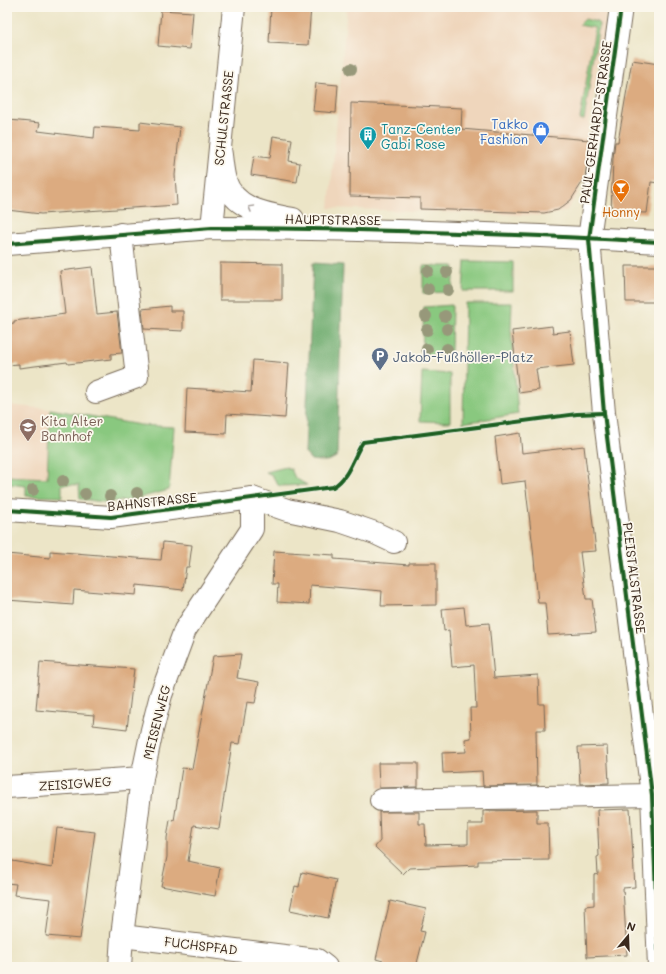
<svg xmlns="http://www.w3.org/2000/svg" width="666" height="974" viewBox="0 0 666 974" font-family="Mali,sans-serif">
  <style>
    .built { fill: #efd6bc }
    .green { fill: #89c87f; stroke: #62794e }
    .forest { fill: #6eac6e; stroke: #546b46 }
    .building { fill: #dcab80 }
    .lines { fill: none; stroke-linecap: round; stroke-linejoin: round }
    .minor-casing { stroke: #796b59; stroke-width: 24 }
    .major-casing { stroke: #796b59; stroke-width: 24 }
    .minor { stroke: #fff; stroke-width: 22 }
    .major { stroke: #fff; stroke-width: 22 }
    .cycleway-casing { stroke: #fbf7ec; stroke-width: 6 }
    .cycleway { stroke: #1b5e20; stroke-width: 4 }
    .tree { fill: #97987a }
    .oneway { stroke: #a79f9a }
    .labels { text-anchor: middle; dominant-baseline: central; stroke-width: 3.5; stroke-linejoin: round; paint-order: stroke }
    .street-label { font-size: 13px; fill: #3b2a1e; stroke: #fbf7ec }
    .shop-label { font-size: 13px; fill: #366cbe; stroke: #fbf7ec; text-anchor: end }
    .culture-label { font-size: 13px; fill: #0d838f; stroke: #fbf7ec; text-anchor: start }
    .food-label { font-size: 13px; fill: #c56008; stroke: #fbf7ec }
    .service-label { font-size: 13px; fill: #4e5e75; stroke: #fbf7ec; text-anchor: start }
    .education-label { font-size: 13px; fill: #785e54; stroke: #fbf7ec; text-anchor: start }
  </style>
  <rect width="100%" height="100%" fill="#fbf7ec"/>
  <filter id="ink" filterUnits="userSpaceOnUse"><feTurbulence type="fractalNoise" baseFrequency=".025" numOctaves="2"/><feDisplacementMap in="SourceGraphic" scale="8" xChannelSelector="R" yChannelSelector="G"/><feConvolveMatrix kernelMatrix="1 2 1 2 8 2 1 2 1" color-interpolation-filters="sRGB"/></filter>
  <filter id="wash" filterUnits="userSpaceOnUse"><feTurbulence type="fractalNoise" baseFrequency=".012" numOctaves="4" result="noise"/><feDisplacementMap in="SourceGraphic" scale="16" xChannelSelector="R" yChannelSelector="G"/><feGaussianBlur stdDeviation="0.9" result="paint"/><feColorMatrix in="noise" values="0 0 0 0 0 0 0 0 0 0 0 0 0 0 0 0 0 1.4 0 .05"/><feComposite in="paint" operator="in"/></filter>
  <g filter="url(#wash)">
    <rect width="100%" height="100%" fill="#ece5c7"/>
    <!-- built -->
    <g class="built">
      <polygon points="347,7 607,7 579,192 566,211 545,216 329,208"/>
      <polygon points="7,405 50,409 47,478 7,475"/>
    </g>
    <!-- green -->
    <g class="green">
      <polygon points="585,19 597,22 599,24 584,120 580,119 595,28 579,25"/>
      <polygon points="465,261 513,262 513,291 463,291"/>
      <polygon points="423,266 454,266 452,292 423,293"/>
      <polygon points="465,303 512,303 511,330 518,414 463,423"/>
      <polygon points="452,305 451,356 422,355 424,307"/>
      <polygon points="422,372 450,374 450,422 420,421"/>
      <polygon points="50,409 140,425 174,427 169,490 131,500 103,502 80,499 79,485 62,484 62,497 26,496 26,486 9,484 7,495 7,476 47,478"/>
      <polygon points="286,467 291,469 295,478 307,485 281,486 278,485 272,475 266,472"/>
    </g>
    <!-- forest -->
    <path class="forest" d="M313 263 343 265 337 456C329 463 321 461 311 460L305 453Z"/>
    <g id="blocks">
      <!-- building -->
      <g class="building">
        <polygon points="271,7 311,7 308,45 269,43"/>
        <polygon points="161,10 193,12 190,49 158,46"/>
        <polygon points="632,60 659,64 659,183 651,182 647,213 611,212 613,158 615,142 618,142"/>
        <polygon points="316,83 338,85 336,113 313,111"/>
        <polygon points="351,103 462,108 461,129 590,140 585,178 571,200 558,210 544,213 420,209 420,198 350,196"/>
        <polygon points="9,120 40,123 38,131 94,138 95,127 140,130 140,122 180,127 175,175 177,205 41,214 7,210 7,131"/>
        <polygon points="273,136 292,139 289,161 300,163 297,182 251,175 254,156 270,158"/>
        <polygon points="220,263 282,264 282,300 220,300"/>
        <polygon points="625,266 659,266 659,302 626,302"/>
        <polygon points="92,267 97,314 117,312 122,353 111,354 111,359 68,364 67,362 19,368 19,364 7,365 7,324 14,323 14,321 65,314 60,271"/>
        <polygon points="170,306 170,311 183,311 183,331 144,329 142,309"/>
        <polygon points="552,326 553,333 570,331 574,365 536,369 539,390 519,393 512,331"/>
        <polygon points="253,360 289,363 285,418 227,414 226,434 185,432 187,388 251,392"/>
        <polygon points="520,433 522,453 584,446 596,551 580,552 586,599 592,599 596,632 548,635 545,603 538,603 533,548 525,481 500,484 495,437"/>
        <polygon points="163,542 192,545 189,567 186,567 183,590 137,585 136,595 74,590 73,605 7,600 7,554 50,558 50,551 161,560"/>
        <polygon points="274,551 334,555 334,559 409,565 409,563 436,563 436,605 381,606 382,591 310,585 309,604 277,602 278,584 272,584"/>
        <polygon points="464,607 466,625 489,623 494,678 538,675 539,704 544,704 545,730 536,730 537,785 483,786 482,771 443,773 442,753 466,752 465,739 471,738 470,708 476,708 474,665 452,667 449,630 444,631 442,609"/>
        <polygon points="241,654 237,678 259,682 255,703 247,702 240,744 232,743 219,829 194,825 188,861 220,868 215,896 161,886 167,857 167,838 170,820 174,821 182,768 192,769 213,656"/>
        <polygon points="40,662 134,669 127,729 93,725 94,715 36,710"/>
        <polygon points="607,746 609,783 580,784 578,747"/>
        <polygon points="378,763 418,763 418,787 379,788"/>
        <polygon points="630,809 635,887 623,888 627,955 587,957 585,906 594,905 594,875 598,874 597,857 599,856 597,810"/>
        <polygon points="537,810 537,823 548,823 549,860 478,861 478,865 409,868 403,874 375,847 380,841 379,812 419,812 419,824 425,824 426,845 468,844 468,824 483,824 483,811"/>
        <polygon points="57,828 95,832 80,939 46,936 51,899 14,895 16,884 7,883 7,860 52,868"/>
        <polygon points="302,872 336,880 328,918 290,910 295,886 299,887"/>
        <polygon points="390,901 426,909 420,931 425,932 416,967 384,967 383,961 376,959"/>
      </g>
    </g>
  </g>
  <g filter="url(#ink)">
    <use href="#blocks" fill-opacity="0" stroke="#796b59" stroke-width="1"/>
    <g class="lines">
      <defs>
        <g id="minor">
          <polyline points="621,7 589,239 604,413 652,795 659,967"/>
          <polyline points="212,228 234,7"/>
          <polyline points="96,392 137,377 121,234"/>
          <polyline points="7,510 111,517 252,498 287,510 340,521 375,533 394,542"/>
          <polyline points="7,787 142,778"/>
          <polyline points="381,800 652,795"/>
          <polyline points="122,936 317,960 326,967"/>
          <polyline points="120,967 122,936 142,778 152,730 161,695 185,630 252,529 252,498"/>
        </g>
        <g id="major">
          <path d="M220 149C222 159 222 170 225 180 234 210 267 214 293 219"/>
          <path d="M7 244 212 228C361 228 510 234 659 242"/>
        </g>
      </defs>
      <!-- minor casing -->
      <use href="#minor" class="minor-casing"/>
      <!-- major casing -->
      <use href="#major" class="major-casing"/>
      <!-- minor -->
      <use href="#minor" class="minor"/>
      <!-- major -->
      <use href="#major" class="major"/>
      <defs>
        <g id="cycleway">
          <polyline points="621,7 589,239 604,413 652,795 659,967"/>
          <path d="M7 244 212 228C361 228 510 234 659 242"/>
          <path d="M7 510 111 517 333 487C349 478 353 457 363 442L577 414 604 413"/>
        </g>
      </defs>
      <!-- cycleway casing -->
      <use href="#cycleway" class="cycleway-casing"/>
      <!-- cycleway -->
      <use href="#cycleway" class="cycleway"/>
    </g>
    <!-- trees -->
    <g class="tree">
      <circle cx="351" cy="69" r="6"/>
      <circle cx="428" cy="271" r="6"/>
      <circle cx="447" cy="272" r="6"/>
      <circle cx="428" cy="289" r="6"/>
      <circle cx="448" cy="290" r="6"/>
      <circle cx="426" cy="316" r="6"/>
      <circle cx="445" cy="316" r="6"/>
      <circle cx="447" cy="329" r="6"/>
      <circle cx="427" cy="330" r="6"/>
      <circle cx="427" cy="349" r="6"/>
      <circle cx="447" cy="349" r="6"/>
      <circle cx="63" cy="481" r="6"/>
      <circle cx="33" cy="490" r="6"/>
      <circle cx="137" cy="493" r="6"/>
      <circle cx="85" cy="494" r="6"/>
      <circle cx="110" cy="496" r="6"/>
    </g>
    <!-- one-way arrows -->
    <defs><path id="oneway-chevron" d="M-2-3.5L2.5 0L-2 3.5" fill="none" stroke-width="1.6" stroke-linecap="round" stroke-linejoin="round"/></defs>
    <use class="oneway" href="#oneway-chevron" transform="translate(251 208) rotate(-150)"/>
  </g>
  <!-- icons -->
  <defs>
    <symbol id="shop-pin" viewBox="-11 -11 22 30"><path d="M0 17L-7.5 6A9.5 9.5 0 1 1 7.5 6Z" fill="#3f7fe0" stroke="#fbf7ec"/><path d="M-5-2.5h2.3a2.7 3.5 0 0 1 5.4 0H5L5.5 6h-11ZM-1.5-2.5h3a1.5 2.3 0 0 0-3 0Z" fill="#fff"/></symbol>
    <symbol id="building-pin" viewBox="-11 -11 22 30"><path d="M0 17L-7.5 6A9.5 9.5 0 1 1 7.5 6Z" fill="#0f9aa8" stroke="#fbf7ec"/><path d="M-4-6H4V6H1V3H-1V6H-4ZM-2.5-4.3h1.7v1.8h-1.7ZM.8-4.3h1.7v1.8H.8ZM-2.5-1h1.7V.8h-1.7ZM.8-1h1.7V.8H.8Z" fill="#fff"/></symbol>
    <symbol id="bar-pin" viewBox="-11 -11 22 30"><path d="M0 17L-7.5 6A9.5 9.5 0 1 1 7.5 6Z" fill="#e8710a" stroke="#fbf7ec"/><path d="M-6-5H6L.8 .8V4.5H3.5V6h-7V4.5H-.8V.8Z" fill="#fff"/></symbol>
    <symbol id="parking-pin" viewBox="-11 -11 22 30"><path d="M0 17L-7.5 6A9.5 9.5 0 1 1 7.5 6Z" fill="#5c6f8a" stroke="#fbf7ec"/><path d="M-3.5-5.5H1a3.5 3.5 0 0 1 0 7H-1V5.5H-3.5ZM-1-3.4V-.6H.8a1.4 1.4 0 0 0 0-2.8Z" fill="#fff"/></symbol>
    <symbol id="school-pin" viewBox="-11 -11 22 30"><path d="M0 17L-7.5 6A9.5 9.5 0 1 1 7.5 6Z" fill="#8d6e63" stroke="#fbf7ec"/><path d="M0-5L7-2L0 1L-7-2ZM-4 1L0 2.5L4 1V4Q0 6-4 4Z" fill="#fff"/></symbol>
  </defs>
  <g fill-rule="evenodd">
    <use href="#shop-pin" x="531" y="120" width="20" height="27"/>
    <use href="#building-pin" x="358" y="125" width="20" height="27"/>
    <use href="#bar-pin" x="611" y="178" width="20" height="27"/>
    <use href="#parking-pin" x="370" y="346" width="20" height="27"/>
    <use href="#school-pin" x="18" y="417" width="20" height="27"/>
  </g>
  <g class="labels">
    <!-- street labels -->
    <g class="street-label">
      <text transform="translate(223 118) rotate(-84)">SCHULSTRASSE</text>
      <text transform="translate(595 122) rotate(-82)">PAUL-GERHARDT-STRASSE</text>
      <text transform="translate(333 219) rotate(1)">HAUPTSTRASSE</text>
      <text transform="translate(152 501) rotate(-6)">BAHNSTRASSE</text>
      <text transform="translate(635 578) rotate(83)">PLEISTALSTRASSE</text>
      <text transform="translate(156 722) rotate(-76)">MEISENWEG</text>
      <text transform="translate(75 783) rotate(-4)">ZEISIGWEG</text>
      <text transform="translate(201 945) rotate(7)">FUCHSPFAD</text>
    </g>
    <!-- shop labels -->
    <g class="shop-label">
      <text x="528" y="123">Takko<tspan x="528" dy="15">Fashion</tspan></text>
    </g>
    <!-- culture labels -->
    <g class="culture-label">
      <text x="381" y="128">Tanz-Center<tspan x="381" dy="15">Gabi Rose</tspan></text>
    </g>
    <!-- food labels -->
    <g class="food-label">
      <text x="621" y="211">Honny</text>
    </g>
    <!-- service labels -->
    <g class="service-label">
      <text x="393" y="356">Jakob-Fußhöller-Platz</text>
    </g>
    <!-- education labels -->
    <g class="education-label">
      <text x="41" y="420">Kita Alter<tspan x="41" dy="15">Bahnhof</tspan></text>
    </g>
  </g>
  <!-- margin -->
  <rect width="666" height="974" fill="none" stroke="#fbf7ec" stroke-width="24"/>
  <!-- north arrow -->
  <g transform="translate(628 936) rotate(19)" stroke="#fbf7ec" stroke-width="3" paint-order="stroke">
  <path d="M0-3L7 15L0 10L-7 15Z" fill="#3b2a1e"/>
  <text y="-6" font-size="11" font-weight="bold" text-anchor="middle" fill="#3b2a1e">N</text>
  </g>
</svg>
